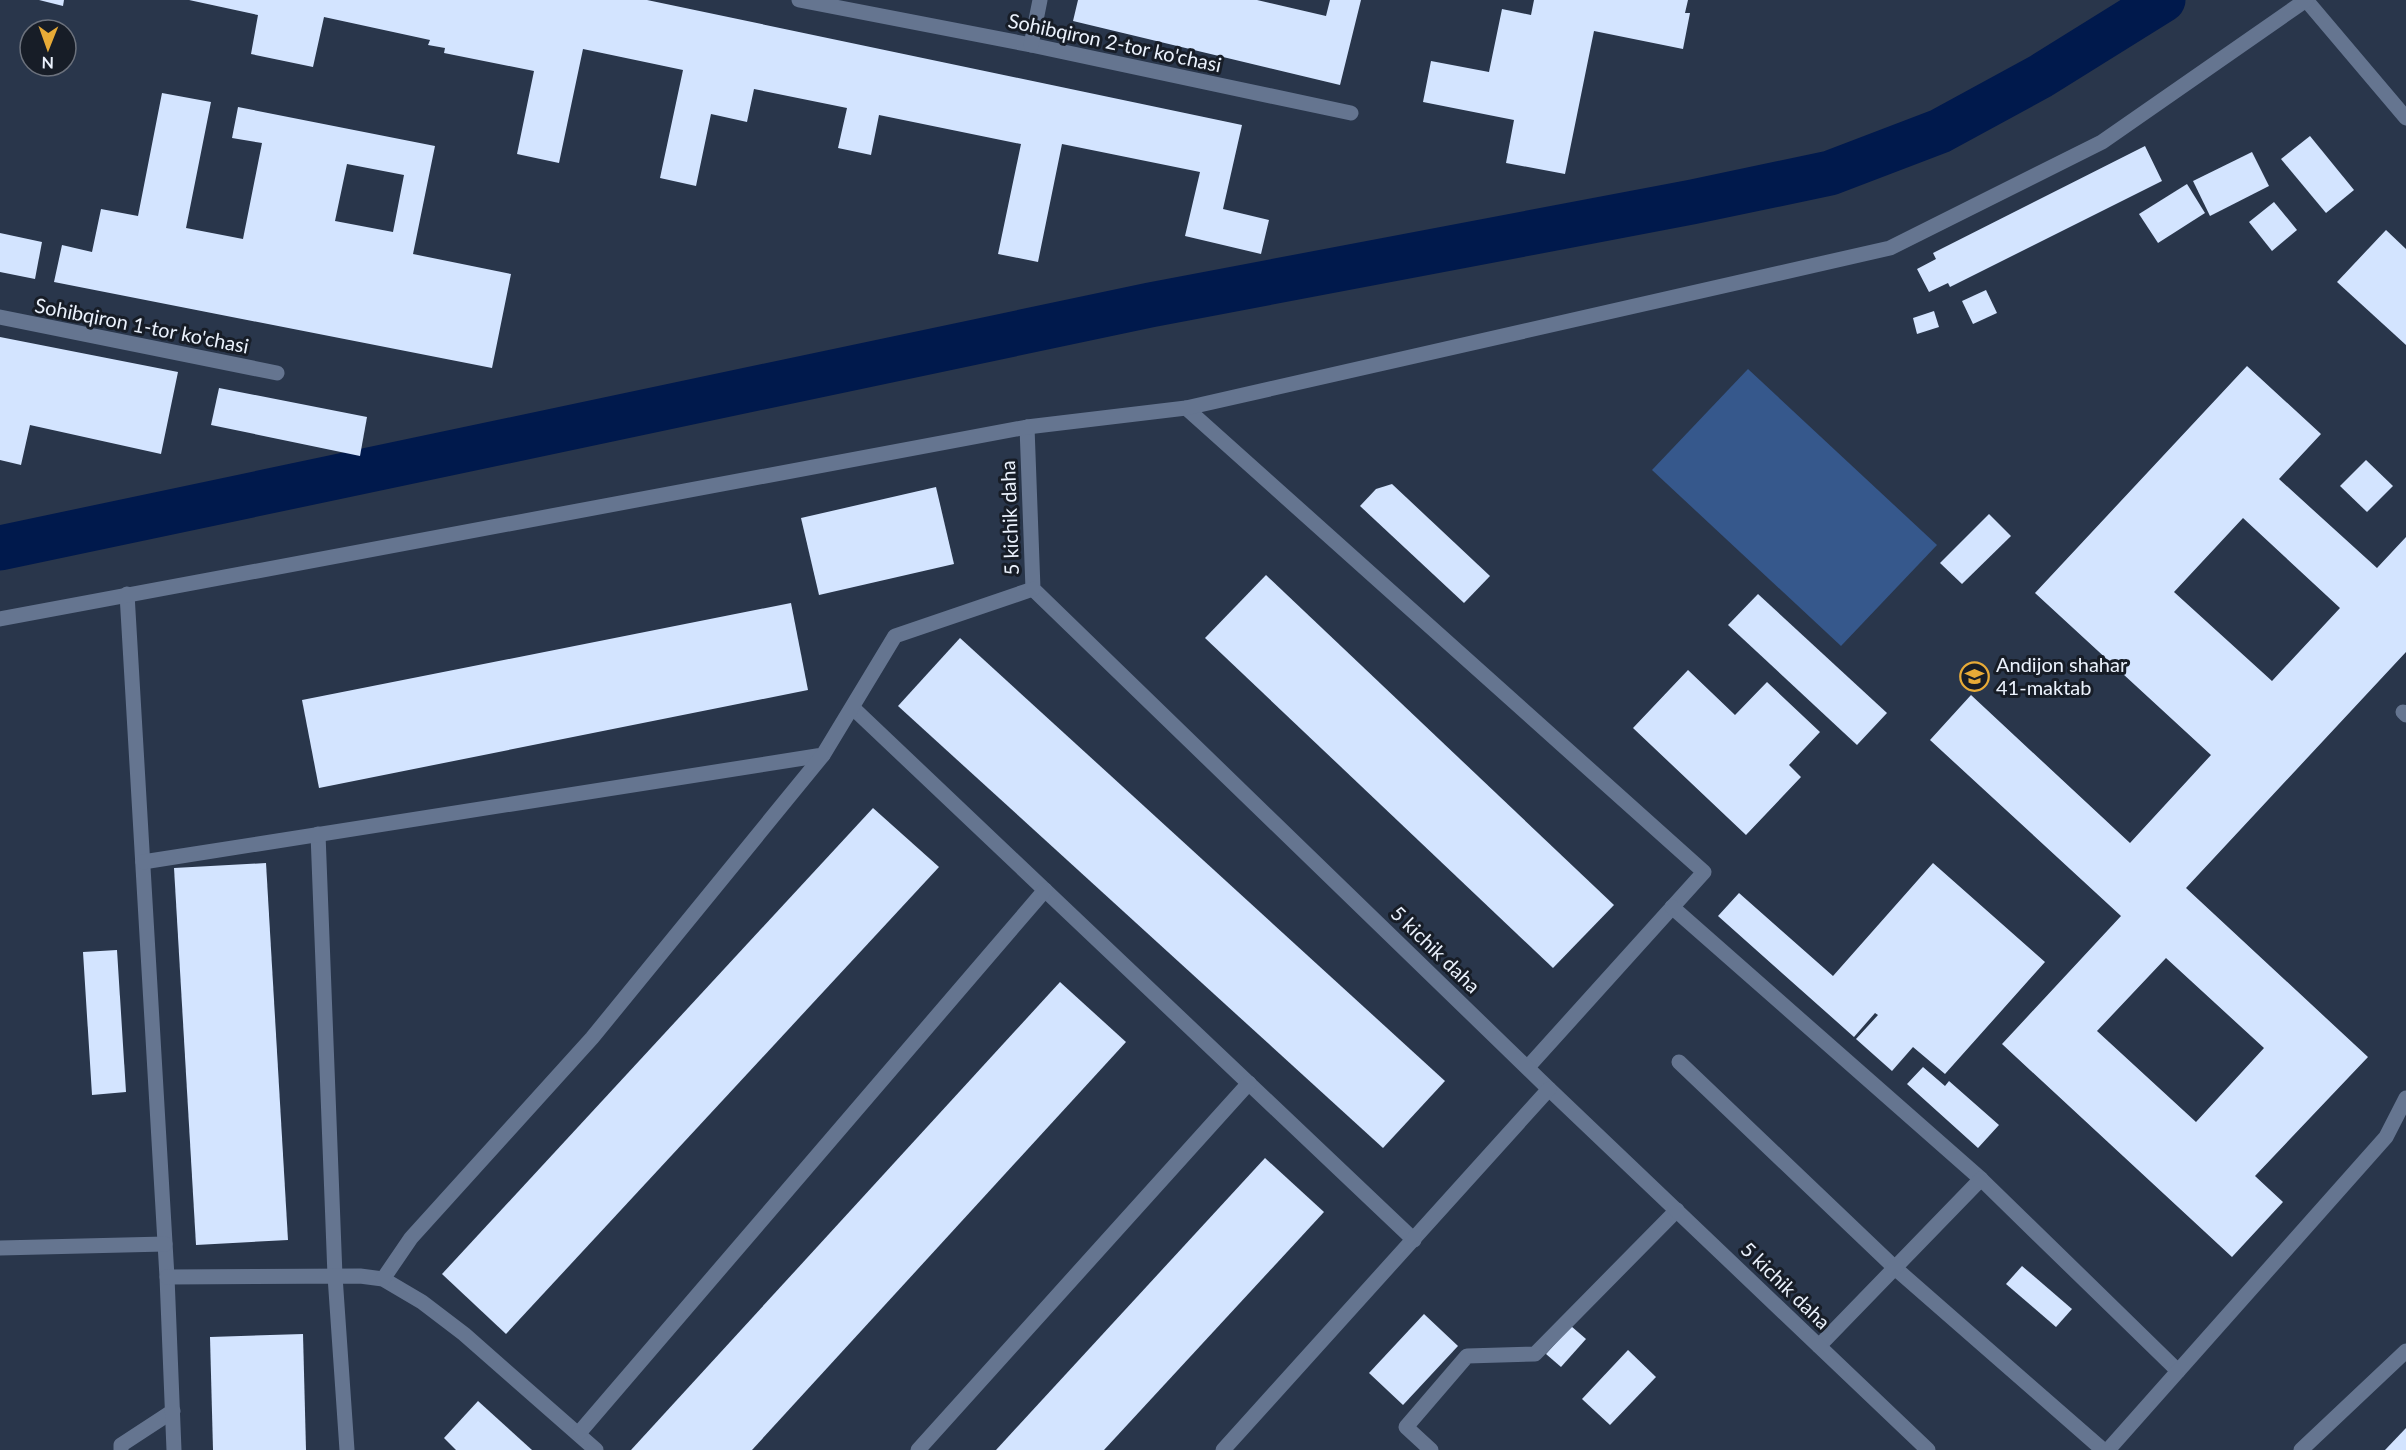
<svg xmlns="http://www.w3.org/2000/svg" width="2406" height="1450" viewBox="0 0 2406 1450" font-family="Lato,sans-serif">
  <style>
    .green { fill: #36588c }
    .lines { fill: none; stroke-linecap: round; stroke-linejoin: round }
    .canal { stroke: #00194c; stroke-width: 45 }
    .building { fill: #d3e4ff; fill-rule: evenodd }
    .service { stroke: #657590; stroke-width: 15 }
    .minor { stroke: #657590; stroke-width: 15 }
    .labels { text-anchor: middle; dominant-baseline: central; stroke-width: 6; stroke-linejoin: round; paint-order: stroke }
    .street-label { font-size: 20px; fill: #ebf2fd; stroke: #171d27 }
    .poi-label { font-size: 20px; fill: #ebf2fd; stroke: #171d27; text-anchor: start }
  </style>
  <rect width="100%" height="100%" fill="#29364b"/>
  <!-- green -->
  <polygon class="green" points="1748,369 1937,545 1841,646 1652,470"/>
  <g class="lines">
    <!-- canal -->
    <polyline class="canal" points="0,548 1150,305 1692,202 1830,173 1940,131 2041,76 2163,0"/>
  </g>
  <!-- building -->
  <g class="building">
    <polygon points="39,0 64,0 63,6"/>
    <polygon points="189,0 647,0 1242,125 1223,209 1269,220 1261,254 1185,236 1200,172 1062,144 1038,262 998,254 1021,144 879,115 871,155 838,148 847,108 754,89 747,122 711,114 696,186 660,178 683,70 583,49 559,163 517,154 534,71 444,53 445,48 428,45 430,40 324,17 313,67 251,54 258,15"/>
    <polygon points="1078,0 1257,0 1326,16 1330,0 1361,0 1340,85 1073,21"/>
    <polygon points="1534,0 1688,0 1685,13 1690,13 1683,49 1594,31 1565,174 1506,163 1514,120 1423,102 1431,61 1489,72 1502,9 1531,15"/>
    <path d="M162 93 211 102 186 228 243 239 262 143 232 138 238 107 435 146 413 254 511 274 492 368 54 282 62 245 92 252 101 209 138 216ZM347 164 404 175 393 232 335 221Z"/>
    <polygon points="2310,136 2354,190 2326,213 2281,159"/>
    <polygon points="2145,146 2162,181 1950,287 1948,283 1929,292 1917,269 1936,259 1933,253"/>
    <polygon points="2252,152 2269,186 2210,216 2193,181"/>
    <polygon points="2187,184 2205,213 2158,243 2139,214"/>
    <polygon points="2274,202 2297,230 2272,251 2249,222"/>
    <polygon points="2386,230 2406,249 2406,345 2337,282"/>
    <polygon points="0,233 42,242 35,279 0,272"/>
    <polygon points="1986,290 1997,313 1973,324 1962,301"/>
    <polygon points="1934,311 1939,327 1917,334 1913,318"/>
    <polygon points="0,337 178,372 161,454 30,425 21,465 0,460"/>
    <path d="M2247 366 2321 434 2279 479 2377 568 2406 537V652L2186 888 2368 1057 2255 1176 2283 1202 2232 1257 2002 1044 2121 916 1930 740 1971 695 2130 843 2211 755 2035 593ZM2243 518 2340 608 2272 681 2174 592ZM2166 958 2264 1048 2196 1122 2097 1031Z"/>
    <polygon points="219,388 367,417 360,456 211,425"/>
    <polygon points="2366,460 2393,486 2367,512 2340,486"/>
    <polygon points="1392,484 1490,576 1464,603 1360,506 1376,489"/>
    <polygon points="936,487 954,564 819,595 801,518"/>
    <polygon points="1989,514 2011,536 1962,584 1940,563"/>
    <polygon points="1266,575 1614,905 1553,968 1205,638"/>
    <polygon points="1758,594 1887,713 1857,745 1728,625"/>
    <polygon points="791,603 808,690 319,788 302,700"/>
    <polygon points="960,638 1445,1081 1383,1148 898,706"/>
    <polygon points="1688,670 1735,715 1767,682 1820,732 1789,765 1801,777 1746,835 1633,728"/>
    <polygon points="873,808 939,867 506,1334 442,1274"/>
    <polygon points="266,863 288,1240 196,1245 174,868"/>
    <polygon points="1933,863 2045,962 1945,1074 1913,1047 1892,1071 1856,1039 1878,1015 1875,1013 1854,1037 1718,916 1739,893 1833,976"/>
    <polygon points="117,950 126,1092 92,1095 83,952"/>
    <polygon points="1060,982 1126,1042 752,1450 631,1450"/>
    <polygon points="1923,1067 1945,1086 1949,1081 1999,1125 1978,1148 1907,1084"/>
    <polygon points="1265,1158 1324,1212 1104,1450 996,1450"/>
    <polygon points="2022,1266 2072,1309 2056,1327 2006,1284"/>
    <polygon points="1424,1314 1458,1346 1403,1405 1369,1373"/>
    <polygon points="1571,1326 1586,1339 1561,1367 1546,1354"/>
    <polygon points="303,1334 306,1450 213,1450 210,1337"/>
    <polygon points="1628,1350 1656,1377 1610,1425 1582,1399"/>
    <polygon points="478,1401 532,1450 456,1450 444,1438"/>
    <polygon points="2406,1428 2406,1450 2385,1450"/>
  </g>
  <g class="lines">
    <!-- service -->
    <g class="service">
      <polyline points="1186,408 1704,872 1528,1067"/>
      <polyline points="2403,712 2406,715"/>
      <polyline points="318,834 335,1276 347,1450"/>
      <polyline points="1672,907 1981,1179"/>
      <polyline points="1679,1062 1895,1268 2103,1450"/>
      <polyline points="1819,1346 1981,1179 2178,1371"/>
      <polyline points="121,1450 121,1445 173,1411"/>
      <polyline points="1431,1450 1406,1427 1467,1356 1535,1354 1677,1210"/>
    </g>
    <!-- minor -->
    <g class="minor">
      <polyline points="799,0 1031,45 1351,113"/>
      <polyline points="2306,0 2406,118"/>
      <polyline points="1031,45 1040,0"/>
      <polyline points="0,317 277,373"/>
      <polyline points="1027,427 1033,589 1549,1089 1928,1450"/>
      <polyline points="127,594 167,1277 174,1450"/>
      <polyline points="0,619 1027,427 1186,408 1890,248 2102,142 2306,0"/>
      <polyline points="853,708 1414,1240"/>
      <polyline points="143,862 823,755 895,636 1033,589"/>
      <polyline points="0,1248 165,1244"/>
      <polyline points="167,1277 360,1276 383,1279 422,1302 464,1334 596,1450"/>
      <polyline points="383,1279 411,1238 592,1038 823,755"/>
      <polyline points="579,1433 1045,890"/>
      <polyline points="918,1450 1249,1083"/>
      <polyline points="1223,1450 1549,1089"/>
      <polyline points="2108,1450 2386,1137 2406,1098"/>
      <polyline points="2301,1450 2406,1351"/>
    </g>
  </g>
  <!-- icons -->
  <defs>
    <symbol id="school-ring" viewBox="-11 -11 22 22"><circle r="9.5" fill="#171d27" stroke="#e8ab37" stroke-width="1.5"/><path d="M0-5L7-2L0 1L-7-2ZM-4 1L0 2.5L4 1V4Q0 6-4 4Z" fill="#e8ab37"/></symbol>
  </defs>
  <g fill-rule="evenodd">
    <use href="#school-ring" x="1958" y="660" width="33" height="33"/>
  </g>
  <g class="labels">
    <!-- street labels -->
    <g class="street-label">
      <text transform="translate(1115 42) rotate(12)">Sohibqiron 2-tor ko'chasi</text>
      <text transform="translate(142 325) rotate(11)">Sohibqiron 1-tor ko'chasi</text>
      <text transform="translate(1009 518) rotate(-92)">5 kichik daha</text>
      <text transform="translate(1436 949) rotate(44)">5 kichik daha</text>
      <text transform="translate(1786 1285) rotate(44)">5 kichik daha</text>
    </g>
    <!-- poi labels -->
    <g class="poi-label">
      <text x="1996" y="664">Andijon shahar<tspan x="1996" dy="23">41-maktab</tspan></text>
    </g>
  </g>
  <!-- north arrow -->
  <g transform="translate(48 48) rotate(181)"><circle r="28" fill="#171d27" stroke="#6c727d" stroke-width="1.5"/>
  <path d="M0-4.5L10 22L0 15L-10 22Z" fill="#e8ab37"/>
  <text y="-9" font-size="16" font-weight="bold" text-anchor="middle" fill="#ebf2fd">N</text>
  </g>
</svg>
